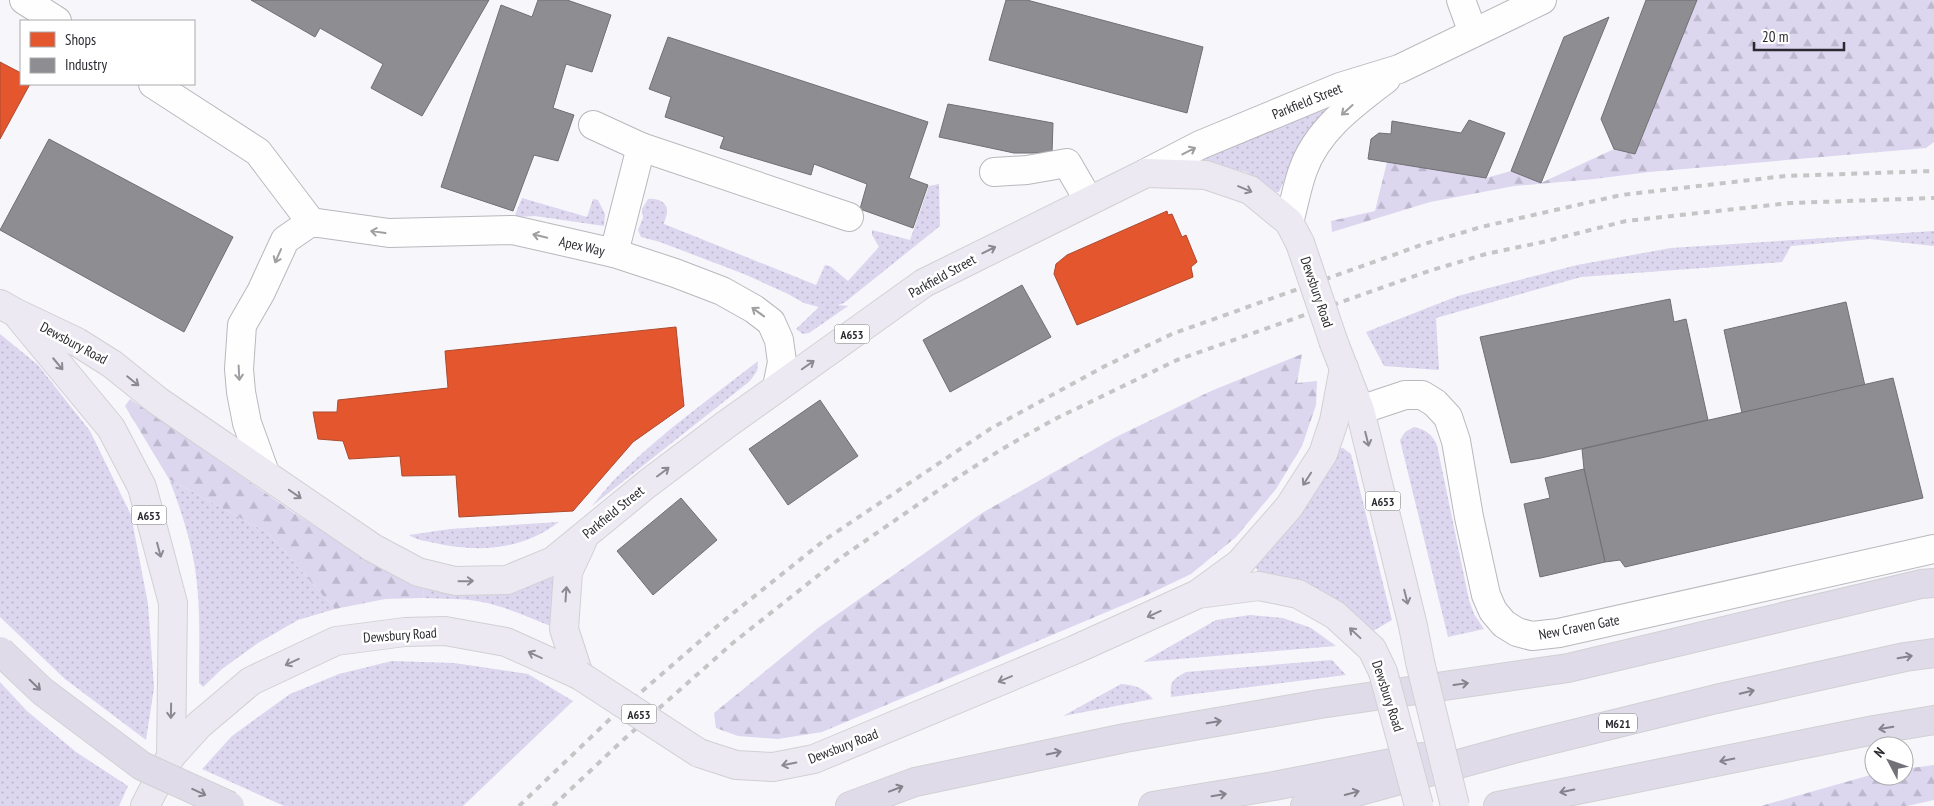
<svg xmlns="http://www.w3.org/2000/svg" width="1934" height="806" viewBox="0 0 1934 806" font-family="'PT Sans Narrow',sans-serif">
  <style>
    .grass { fill: url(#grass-dots) }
    .forest { fill: url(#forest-firs) }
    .shops { fill: #e4572e; stroke: #ac4a2f }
    .industry { fill: #8d8d92; stroke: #706f75 }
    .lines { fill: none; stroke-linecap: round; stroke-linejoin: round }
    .minor-casing { stroke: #b8b8bd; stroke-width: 30 }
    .major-casing { stroke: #d1d1d4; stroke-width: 30 }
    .highway-casing { stroke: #d1d1d4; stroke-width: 30 }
    .minor { stroke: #fefefe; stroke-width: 28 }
    .major { stroke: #ece9f2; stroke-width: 28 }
    .highway { stroke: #dfdbe8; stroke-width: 28 }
    .rail { stroke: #c5c5c6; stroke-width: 4; stroke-dasharray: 6 6; stroke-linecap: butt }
    .major-bridge-casing { stroke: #d1d1d4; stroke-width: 30; stroke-linecap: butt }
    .highway-bridge-casing { stroke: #d1d1d4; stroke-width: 30; stroke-linecap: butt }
    .major-bridge { stroke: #ece9f2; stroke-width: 28 }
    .highway-bridge { stroke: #dfdbe8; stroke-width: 28 }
    .oneway { stroke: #9f9fa1 }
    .oneway2 { stroke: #8c8a91 }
    .oneway3 { stroke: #85828c }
    .labels { text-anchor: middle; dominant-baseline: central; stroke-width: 5; stroke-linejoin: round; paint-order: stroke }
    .shield { fill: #fff; stroke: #6b6a6e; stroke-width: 1 }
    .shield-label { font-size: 12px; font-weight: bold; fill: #2b2a30 }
    .street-label { font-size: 14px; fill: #2b2a30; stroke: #fff }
  </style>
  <defs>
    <pattern id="grass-dots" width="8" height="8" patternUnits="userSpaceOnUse" patternTransform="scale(1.25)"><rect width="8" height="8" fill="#dcd6ef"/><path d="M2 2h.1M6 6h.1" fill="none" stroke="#bdb8cd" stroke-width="1.8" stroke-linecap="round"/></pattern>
    <pattern id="forest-firs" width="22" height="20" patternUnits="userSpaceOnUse" patternTransform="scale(1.25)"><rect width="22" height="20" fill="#dcd6ef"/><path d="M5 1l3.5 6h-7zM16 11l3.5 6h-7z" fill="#bdb8cd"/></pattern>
  </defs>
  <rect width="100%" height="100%" fill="#f6f6fb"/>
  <!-- grass -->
  <g class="grass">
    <polygon points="1348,87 1299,147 1279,192 1276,192 1246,172 1220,166 1196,163"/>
    <path d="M939 184 940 226 844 303 838 305 848 306 809 333 803 334 796 329 819 307 804 303 786 293 744 274 660 242 641 237 638 230 643 218 642 209 648 199C657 198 668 202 667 212 667 216 664 221 664 224L816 285 825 265 830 266 848 281 879 247 872 235V230L910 240 929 186Z"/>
    <polygon points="522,198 587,217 593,199 598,200 605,214 604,226 535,216 516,217 515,215"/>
    <polygon points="1934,231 1934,246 1870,239 1791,246 1782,262 1581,277 1436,318 1439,370 1384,366 1366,332 1458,296 1577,265 1671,248"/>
    <polygon points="0,334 38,365 90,431 131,515 148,604 154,688 146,740 65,679 0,617"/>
    <path d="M758 361 757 371 750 381 592 506C601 495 611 482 622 472 664 431 712 397 758 361Z"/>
    <path d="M1414 427C1426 430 1432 434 1437 445L1469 600 1474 614 1484 629 1448 637 1400 440 1405 432Z"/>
    <polygon points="1343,448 1351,454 1392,620 1368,634 1258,573 1256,567 1257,562 1337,449"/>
    <path d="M169 479 268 533 335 609 298 620 258 643 222 669 203 687 199 683C199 645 201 606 195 568 190 537 180 507 169 479Z"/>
    <path d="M559 522C522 550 478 553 435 543 426 541 416 540 409 535L450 529Z"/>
    <path d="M352 549 399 574H552L555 577 553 627C530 618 507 607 482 602 463 598 443 599 423 598L424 589 399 579Z"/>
    <polygon points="1250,615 1283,618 1311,628 1336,646 1143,662 1216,620"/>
    <path d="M1332 660 1346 675 1171 697C1170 681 1172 680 1186 672Z"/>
    <polygon points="392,661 454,663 528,674 573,701 463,806 284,806 202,769 232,736 290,694 339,674"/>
    <polygon points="0,682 27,711 76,752 128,786 119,806 0,806"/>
    <path d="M1121 684C1135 685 1144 688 1153 699L1063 716Z"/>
  </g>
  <!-- forest -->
  <g class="forest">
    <polygon points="1697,0 1934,0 1934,142 1926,148 1649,172 1594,179 1514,186 1430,202 1332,232 1331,221 1375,211 1387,162 1486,178 1511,171 1541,183 1614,149 1635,154"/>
    <polygon points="1302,354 1297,383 1317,381 1316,405 1302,446 1276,489 1236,537 1191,574 1147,595 822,732 778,739 738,736 716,728 714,713 818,628 982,513 1116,437 1211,391"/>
    <polygon points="130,399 294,513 399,579 424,589 423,598 385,599 335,609 268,533 169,479 125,406"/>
    <polygon points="1934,765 1934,800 1907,806 1761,806 1874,774 1874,776 1904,776 1904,769"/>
  </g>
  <!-- shops -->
  <g class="shops">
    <polygon points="0,62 21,73 21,84 30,84 0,139"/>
    <polygon points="1167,211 1168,215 1172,214 1182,237 1186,235 1197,262 1191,267 1193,277 1077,325 1054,274 1056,264 1067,255"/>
    <polygon points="676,327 684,406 633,442 573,511 459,517 456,475 402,476 400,456 349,459 343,441 318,439 313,412 337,412 338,400 448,388 445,351"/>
  </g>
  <!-- industry -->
  <g class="industry">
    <polygon points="251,0 489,0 422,116 371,88 383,64 320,28 315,37"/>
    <polygon points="538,0 567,0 611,15 592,72 566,64 553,108 574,115 558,161 534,155 513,211 441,187 501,5 532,17"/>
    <polygon points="1006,0 1027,0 1203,47 1187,113 989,60"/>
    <polygon points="1646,0 1697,0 1635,154 1614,149 1601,119"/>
    <polygon points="1609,17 1541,183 1511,171 1564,37"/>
    <polygon points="668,37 928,122 909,178 928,185 913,228 860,209 867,184 814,164 811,175 720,148 724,137 665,117 671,97 649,89"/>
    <polygon points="948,104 1053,123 1052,153 1014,153 939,137"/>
    <polygon points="1469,120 1505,133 1486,178 1368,159 1371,139 1379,133 1391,134 1392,121 1461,133"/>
    <polygon points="49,139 233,237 184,332 0,230"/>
    <polygon points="1022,285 1051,337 950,392 923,340"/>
    <polygon points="1670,299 1674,322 1686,319 1708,420 1541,458 1511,463 1480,337"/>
    <polygon points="1846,302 1865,386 1742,413 1724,330"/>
    <polygon points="1893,378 1923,498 1625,567 1620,560 1605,562 1584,469 1582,449"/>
    <polygon points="820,400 858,456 788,505 749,449"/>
    <polygon points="1584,469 1605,562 1540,577 1524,504 1550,498 1545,478"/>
    <polygon points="681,498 717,540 653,595 617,551"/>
  </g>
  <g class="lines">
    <defs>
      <g id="minor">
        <polyline points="24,0 57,21"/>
        <polyline points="1461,0 1473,33"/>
        <polyline points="153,84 258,152 311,222"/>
        <polyline points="593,125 641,147"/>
        <polyline points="994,172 1027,170 1067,163 1089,201"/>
        <polyline points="1146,173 1200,145 1340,87 1399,69 1542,0"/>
        <path d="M1289 222C1294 205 1297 186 1303 170 1317 130 1353 104 1386 79"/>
        <polyline points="614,253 641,147 849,217"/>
        <polyline points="1360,410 1405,395 1422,395 1435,403 1448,417 1456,441 1469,517 1486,595 1493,611 1504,624 1517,632 1532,636 1559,633 1934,549"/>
        <polyline points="265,473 247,423 241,392 239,369 242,325 261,292 285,240 311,222 389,233 513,230 614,253 675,273 722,291 754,309 771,322 779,340 782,362 777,387"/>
      </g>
      <g id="major">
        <polyline points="0,304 16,313 77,342 112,364 158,401 373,548 418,572 455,581 507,580 553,561 647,484 724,426 924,283 1146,173 1206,175 1250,190 1289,222 1300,243"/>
        <polyline points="20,318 111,428 142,487 173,603 171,756"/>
        <polyline points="1334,343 1360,410 1413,626 1420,662"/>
        <polyline points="1199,593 1240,563 1289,507 1323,454 1334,421 1344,368"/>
        <polyline points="579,675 564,629 568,572 582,542"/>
        <polyline points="699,753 736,765 773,767 814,759 1074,650 1198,594 1259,586 1298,594 1335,615 1372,649 1383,672"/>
        <polyline points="145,806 171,756 199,725 251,681 336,641 405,632 445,631 506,642 579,675"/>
      </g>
      <g id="highway">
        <polyline points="850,806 915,782 1125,738 1320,704 1568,668 1921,584 1934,583"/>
        <polyline points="1153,806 1274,786 1422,757"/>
        <polyline points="1305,806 1517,748 1716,699 1905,657 1934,653"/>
        <polyline points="1498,806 1874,730 1934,720"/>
      </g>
    </defs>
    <!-- minor casing -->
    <use href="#minor" class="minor-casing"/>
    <!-- major casing -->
    <use href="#major" class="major-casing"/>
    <!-- highway casing -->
    <use href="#highway" class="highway-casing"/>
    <!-- minor -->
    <use href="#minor" class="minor"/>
    <!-- major -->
    <use href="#major" class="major"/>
    <!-- highway -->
    <use href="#highway" class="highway"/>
    <!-- rail -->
    <g class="rail">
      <polyline points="519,806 610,719 722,622 826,539 990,429 1105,366 1172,334 1424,244 1481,227 1621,195 1785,176 1934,171"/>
      <polyline points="553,806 623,740 734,642 839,559 949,483 1002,449 1053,420 1177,360 1429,271 1486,254 1543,242 1626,221 1790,203 1934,198"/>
    </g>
    <defs>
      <g id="major-bridge">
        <polyline points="1300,243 1334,343"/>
        <polyline points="1420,662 1455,806"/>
        <polyline points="1383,672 1419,806"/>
        <polyline points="579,675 699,753"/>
      </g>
      <polyline id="highway-bridge" points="0,651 42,691 142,766 230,806"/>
    </defs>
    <!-- major-bridge casing -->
    <use href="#major-bridge" class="major-bridge-casing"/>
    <!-- highway-bridge casing -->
    <use href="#highway-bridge" class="highway-bridge-casing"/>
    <!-- major-bridge -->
    <use href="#major-bridge" class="major-bridge"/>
    <!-- highway-bridge -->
    <use href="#highway-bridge" class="highway-bridge"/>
  </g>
  <!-- one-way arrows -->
  <defs><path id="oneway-shaft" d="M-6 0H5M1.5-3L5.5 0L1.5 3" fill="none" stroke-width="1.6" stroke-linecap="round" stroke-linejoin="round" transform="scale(1.25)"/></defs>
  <g class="oneway">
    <use href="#oneway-shaft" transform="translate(1347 110) rotate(138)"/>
    <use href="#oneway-shaft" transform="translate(1189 151) rotate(-27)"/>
    <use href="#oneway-shaft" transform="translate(378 232) rotate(-172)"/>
    <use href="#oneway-shaft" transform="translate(540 236) rotate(-167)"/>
    <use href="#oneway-shaft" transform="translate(278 256) rotate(114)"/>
    <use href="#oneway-shaft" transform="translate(758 312) rotate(-144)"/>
    <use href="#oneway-shaft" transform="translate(239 373) rotate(87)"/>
  </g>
  <g class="oneway2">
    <use href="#oneway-shaft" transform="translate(1245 189) rotate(23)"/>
    <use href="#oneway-shaft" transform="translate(989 250) rotate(-26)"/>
    <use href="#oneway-shaft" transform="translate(58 364) rotate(50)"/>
    <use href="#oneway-shaft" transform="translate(808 365) rotate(-35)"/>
    <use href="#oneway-shaft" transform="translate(133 381) rotate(39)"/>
    <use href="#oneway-shaft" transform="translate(1367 439) rotate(76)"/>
    <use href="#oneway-shaft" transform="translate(663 472) rotate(-37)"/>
    <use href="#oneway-shaft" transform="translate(1307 479) rotate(123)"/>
    <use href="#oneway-shaft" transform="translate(295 494) rotate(35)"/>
    <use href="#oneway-shaft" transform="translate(159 550) rotate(75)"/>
    <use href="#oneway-shaft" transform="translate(466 581) rotate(-1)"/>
    <use href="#oneway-shaft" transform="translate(566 594) rotate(-86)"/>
    <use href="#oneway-shaft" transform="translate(1406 597) rotate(76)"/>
    <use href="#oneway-shaft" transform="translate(1154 614) rotate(156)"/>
    <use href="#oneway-shaft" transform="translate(1355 633) rotate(-137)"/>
    <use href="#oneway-shaft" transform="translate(535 655) rotate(-155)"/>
    <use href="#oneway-shaft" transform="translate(292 662) rotate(155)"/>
    <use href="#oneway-shaft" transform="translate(1005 679) rotate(157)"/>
    <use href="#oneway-shaft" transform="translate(171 711) rotate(91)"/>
    <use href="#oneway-shaft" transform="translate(789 764) rotate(169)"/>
  </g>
  <g class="oneway3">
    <use href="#oneway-shaft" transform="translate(1905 657) rotate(-10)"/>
    <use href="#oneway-shaft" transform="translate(1461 684) rotate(-8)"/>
    <use href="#oneway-shaft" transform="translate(35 685) rotate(44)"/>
    <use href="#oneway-shaft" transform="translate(1747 692) rotate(-13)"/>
    <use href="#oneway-shaft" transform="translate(1214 722) rotate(-10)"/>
    <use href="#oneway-shaft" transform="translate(1886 728) rotate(170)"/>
    <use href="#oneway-shaft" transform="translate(1054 753) rotate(-12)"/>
    <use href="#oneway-shaft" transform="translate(1727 760) rotate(169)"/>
    <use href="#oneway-shaft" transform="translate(896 789) rotate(-21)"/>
    <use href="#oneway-shaft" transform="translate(1567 791) rotate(169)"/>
    <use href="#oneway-shaft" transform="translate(199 792) rotate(25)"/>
    <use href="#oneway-shaft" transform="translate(1352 793) rotate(-15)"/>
    <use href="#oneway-shaft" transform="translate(1219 795) rotate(-9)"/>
  </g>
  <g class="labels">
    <!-- shield labels -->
    <g class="shield">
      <rect x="834.5" y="324.5" width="35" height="19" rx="4"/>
      <rect x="1365.5" y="491.5" width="35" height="19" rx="4"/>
      <rect x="131.5" y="505.5" width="35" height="19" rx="4"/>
      <rect x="621.5" y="704.5" width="35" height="19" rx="4"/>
      <rect x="1599" y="713.5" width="38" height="19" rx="4"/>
    </g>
    <g class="shield-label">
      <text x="852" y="334">A653</text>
      <text x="1383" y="501">A653</text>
      <text x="149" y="515">A653</text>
      <text x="639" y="714">A653</text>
      <text x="1618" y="723">M621</text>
    </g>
    <!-- street labels -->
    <g class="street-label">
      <text transform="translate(1307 101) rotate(-22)">Parkfield Street</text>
      <text transform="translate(582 246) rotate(13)">Apex Way</text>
      <text transform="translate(942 276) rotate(-29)">Parkfield Street</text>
      <text transform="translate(1317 292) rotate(71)">Dewsbury Road</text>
      <text transform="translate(74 343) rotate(28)">Dewsbury Road</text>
      <text transform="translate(613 512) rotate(-39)">Parkfield Street</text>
      <text transform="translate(1579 627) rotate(-11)">New Craven Gate</text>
      <text transform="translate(400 635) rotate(-4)">Dewsbury Road</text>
      <text transform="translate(1388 696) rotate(72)">Dewsbury Road</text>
      <text transform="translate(843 746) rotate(-21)">Dewsbury Road</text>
    </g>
  </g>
  <!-- legend -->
  <rect x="20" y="20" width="175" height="65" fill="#ffffff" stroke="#aaaaac"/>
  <rect x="30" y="32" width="25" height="15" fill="#e4572e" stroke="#aaaaac"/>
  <text x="65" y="45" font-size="15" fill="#2b2a30">Shops</text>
  <rect x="30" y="58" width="25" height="15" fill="#8d8d92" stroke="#aaaaac"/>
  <text x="65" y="70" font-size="15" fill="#2b2a30">Industry</text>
  <!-- north arrow -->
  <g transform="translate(1889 761) rotate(311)"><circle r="24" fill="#ffffff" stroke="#aaaaac"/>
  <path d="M0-4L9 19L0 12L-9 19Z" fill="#727177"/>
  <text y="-8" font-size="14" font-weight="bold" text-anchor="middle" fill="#2b2a30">N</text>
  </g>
  <!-- scale -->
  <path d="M1754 42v8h90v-8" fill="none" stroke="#2b2a30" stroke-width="2.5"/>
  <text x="1762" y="42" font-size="15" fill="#2b2a30" stroke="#ffffff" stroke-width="4" paint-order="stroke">20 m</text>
</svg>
